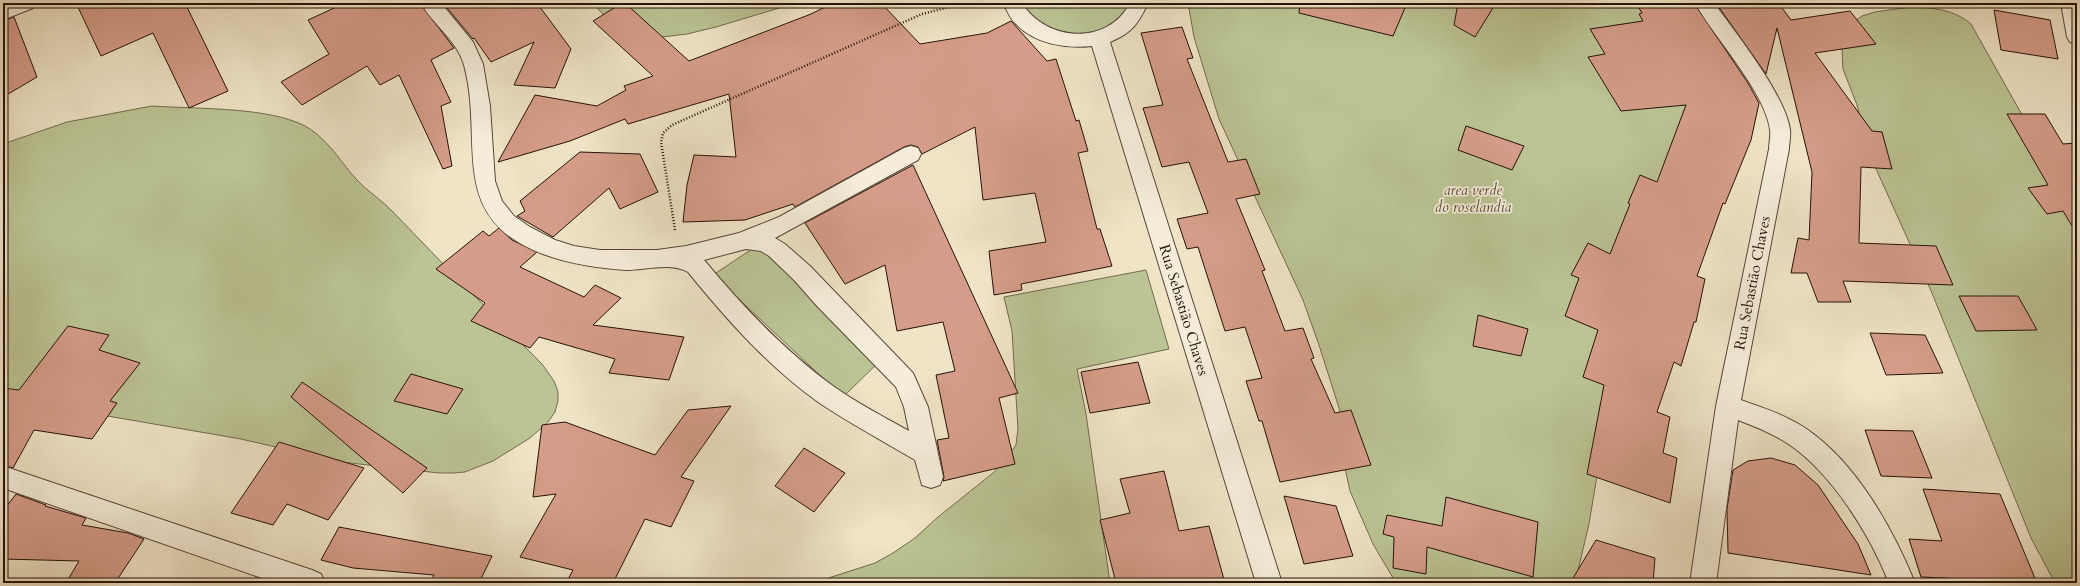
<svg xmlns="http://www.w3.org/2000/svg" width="2080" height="586" viewBox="0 0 2080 586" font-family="Cardo,serif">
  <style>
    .green { fill: #bbc494; stroke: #706b4f }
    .building { fill: #d59d89; stroke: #25120a }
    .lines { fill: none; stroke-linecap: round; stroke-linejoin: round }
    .street-casing { stroke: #584639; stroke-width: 2 }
    .path { stroke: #25120a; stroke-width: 2.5; stroke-dasharray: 1 2; stroke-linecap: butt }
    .street { fill: #f5edda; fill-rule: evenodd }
    .labels { text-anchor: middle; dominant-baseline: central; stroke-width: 3.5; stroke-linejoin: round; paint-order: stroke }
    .park-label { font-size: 15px; font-style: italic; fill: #5a503a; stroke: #f5edda }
    .street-label { font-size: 15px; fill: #25120a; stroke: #f5edda }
  </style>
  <rect width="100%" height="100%" fill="#efe4c6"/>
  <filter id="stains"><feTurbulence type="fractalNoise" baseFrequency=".005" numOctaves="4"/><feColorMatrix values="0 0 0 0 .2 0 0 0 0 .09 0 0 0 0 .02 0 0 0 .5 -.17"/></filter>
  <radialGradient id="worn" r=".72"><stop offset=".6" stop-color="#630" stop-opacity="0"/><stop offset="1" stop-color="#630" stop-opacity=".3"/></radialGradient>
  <!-- green -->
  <g class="green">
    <polygon points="593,3 796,3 716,27 687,34 662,37 613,26"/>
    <polygon points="1018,3 1133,3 1121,22 1092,35 1048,32"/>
    <polygon points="1188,3 1644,3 1689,94 1601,452 1589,524 1575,583 1396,583 1373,544 1350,491 1345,468 1340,411 1319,345 1303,300 1219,119 1194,37"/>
    <path d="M1911 7C1934 8 1953 9 1971 24L2039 145 2077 205V583H2055L2031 538 1932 293 1868 151 1857 105 1843 69 1842 49 1852 23 1862 16 1875 12Z"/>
    <path d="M152 106C195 109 257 107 296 122 324 132 338 159 357 180 368 192 382 200 393 212 442 263 492 314 542 364L554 381 558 392V401L555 412 548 422 530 438 493 461 465 472 454 473H439L341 462 241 439 3 398V144L67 122Z"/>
    <polygon points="761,243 882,359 843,397 713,275"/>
    <polygon points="1146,270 1169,349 1077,369 1086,414 1110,583 813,583 875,563 893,553 915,538 938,517 993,473 1006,459 1016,445 1018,429 1012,331 1004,297"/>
  </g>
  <!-- building -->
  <g class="building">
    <polygon points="76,3 185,3 228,91 189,108 153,33 101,56"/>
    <polygon points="345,3 420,3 454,48 431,60 451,102 441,106 452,166 443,169 399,75 380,85 367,66 302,105 281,82 329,54 308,20"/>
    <polygon points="443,3 537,3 571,49 555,88 514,85 534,42 491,62 474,38 473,39"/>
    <polygon points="622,3 625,3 689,61 811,14 833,3 881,3 920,44 987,33 1011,21 1047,61 1056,59 1076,121 1079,120 1088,151 1078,153 1097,229 1100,229 1112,266 1021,284 1022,290 994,295 989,251 1046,242 1035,193 983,200 975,127 922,154 918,147 911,145 904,147 795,207 793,204 745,220 683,222 687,185 694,155 736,157 729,94 628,124 625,119 570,141 498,162 535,95 597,106 626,90 624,86 653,76 593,21"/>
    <polygon points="1300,3 1407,3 1393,36 1299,13"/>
    <polygon points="1458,3 1496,3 1475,37 1454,25"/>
    <polygon points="1636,3 1694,3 1748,83 1759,103 1751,140 1725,204 1723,203 1697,276 1705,279 1696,322 1694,322 1681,366 1674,362 1657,412 1670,417 1663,453 1677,458 1670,503 1587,474 1604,385 1583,377 1598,330 1565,316 1579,278 1571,275 1588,243 1610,254 1630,204 1628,203 1640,175 1657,182 1686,105 1621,111 1588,57 1605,54 1590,29 1643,21 1639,14 1642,13"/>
    <polygon points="1716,3 1783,3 1782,8 1791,20 1850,11 1876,44 1815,53 1872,131 1882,132 1892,169 1861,167 1859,243 1936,246 1953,285 1843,281 1851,302 1818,302 1807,273 1791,273 1798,238 1809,240 1812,172 1777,28 1766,74"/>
    <polygon points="1994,10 2050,20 2058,59 2001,50"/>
    <polygon points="14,17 37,77 3,97 3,21"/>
    <polygon points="1182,27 1193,58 1187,59 1228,162 1246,159 1260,194 1236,199 1265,270 1262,271 1285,331 1303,328 1314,358 1311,359 1335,413 1351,410 1371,465 1280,482 1262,421 1259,421 1246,381 1262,378 1245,327 1225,331 1198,247 1187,249 1177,219 1208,213 1189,162 1162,167 1143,108 1163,105 1141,33"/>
    <polygon points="2007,114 2045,114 2063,144 2077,143 2077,234 2063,211 2047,214 2028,188 2048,185"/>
    <polygon points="1466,126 1524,146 1512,170 1458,150"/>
    <polygon points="580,152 640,154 658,192 620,209 609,188 553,237 517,216 525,211 520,201"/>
    <polygon points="913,165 1018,393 999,398 1015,464 943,481 944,477 937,440 949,438 936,375 955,371 943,322 897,331 885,265 845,284 805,223"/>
    <polygon points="499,228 512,240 537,252 520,267 584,297 595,285 621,298 593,325 684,337 669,380 609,373 615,359 539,337 530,348 471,321 485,303 436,269 483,231 489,236"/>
    <polygon points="1959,296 2018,296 2037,330 1976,331"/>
    <polygon points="1478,315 1528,329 1521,356 1473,346"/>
    <polygon points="68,326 109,335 99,350 140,363 110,401 117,403 92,439 34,430 13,468 3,465 3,388 19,390"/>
    <polygon points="1870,333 1925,335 1943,373 1886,375"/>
    <polygon points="1138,362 1150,403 1090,413 1081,372"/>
    <polygon points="411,374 463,389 447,414 394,401"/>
    <polygon points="302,382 427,468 403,493 291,397"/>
    <polygon points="731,406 681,477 694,481 671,527 645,519 613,583 566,583 573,570 520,557 556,494 533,497 542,425 565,422 655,455 688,410"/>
    <polygon points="1865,430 1913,431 1932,478 1881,476"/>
    <polygon points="279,442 364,468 328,520 287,504 273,525 231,513"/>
    <polygon points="804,448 845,473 814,512 775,486"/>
    <polygon points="1771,458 1795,465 1818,485 1858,544 1871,575 1728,553 1727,509 1733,470 1748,461"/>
    <polygon points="1164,471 1179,531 1209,526 1225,583 1116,583 1100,520 1130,513 1120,479"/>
    <polygon points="1923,489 2000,494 2037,583 1968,583 1966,579 1921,577 1909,539 1942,541"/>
    <polygon points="16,494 46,505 45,506 86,518 82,525 128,533 144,539 115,583 66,583 79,561 3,559 3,511"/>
    <polygon points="1284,496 1336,506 1353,556 1304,564"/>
    <polygon points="1446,497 1538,522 1533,577 1427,547 1426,574 1393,568 1394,537 1383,534 1387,515 1442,526"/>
    <polygon points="339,527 492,556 479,583 430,583 434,575 353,568 321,560"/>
    <polygon points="1596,540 1655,558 1653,583 1570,583"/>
  </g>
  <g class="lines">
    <defs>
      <g id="street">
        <polygon points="8,3 35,3 33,8 3,20 3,5"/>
        <path d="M421 3H441L473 42 483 64 490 106 495 181 502 201 514 216 530 227 555 240 574 246 600 250H657L686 246 739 233 779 217 904 148 911 146 918 148 921 154 918 160 775 238 785 244 810 266 913 373 928 407 943 477 940 485 931 488 922 485 915 460C883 441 849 423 818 402 768 366 727 320 688 272 670 262 646 270 626 270 597 268 570 264 543 254 445 217 485 142 464 65 457 40 433 25 421 3ZM746 249 761 251 769 256 794 280 817 306 896 387 904 407 909 431C884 417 857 403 833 386 784 350 743 307 704 260Z"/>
        <path d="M1003 3H1022C1046 42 1108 46 1130 3H1148C1138 24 1132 33 1110 42L1282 583H1256L1092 46C1066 49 1035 44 1016 24 1010 19 1007 10 1003 3Z"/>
        <path d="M1695 3H1714C1735 32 1786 96 1790 130 1791 136 1789 143 1789 149L1741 400C1764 408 1788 416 1808 430 1857 464 1893 529 1915 583H1889C1870 535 1833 475 1790 445 1774 434 1756 427 1738 420L1716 583H1690L1716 406 1769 149C1769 143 1771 136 1770 130 1766 93 1714 37 1695 3Z"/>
        <polygon points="2061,3 2077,3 2077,44 2070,42 2067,37"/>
        <polygon points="3,466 312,570 321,574 325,583 276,583 3,488"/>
      </g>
    </defs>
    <!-- street casing -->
    <use href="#street" class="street-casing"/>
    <!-- path -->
    <polyline class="path" points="675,230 661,142 663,133 672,125 922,14 949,7 985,3"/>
    <!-- street -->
    <use href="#street" class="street"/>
  </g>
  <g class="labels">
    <!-- park labels -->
    <g class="park-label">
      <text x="1473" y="190">area verde<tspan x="1473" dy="17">do roselandia</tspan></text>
    </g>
    <!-- street labels -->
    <g class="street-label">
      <text transform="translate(1752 283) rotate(-79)">Rua Sebastião Chaves</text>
      <text transform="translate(1184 310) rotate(73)">Rua Sebastião Chaves</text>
    </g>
  </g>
  <!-- margin -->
  <rect width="2080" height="586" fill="none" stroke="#efe4c6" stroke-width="16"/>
  <rect x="4" y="4" width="2072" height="578" fill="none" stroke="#25120a" stroke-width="2"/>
  <rect x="8" y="8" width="2064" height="570" fill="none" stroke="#25120a"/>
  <rect width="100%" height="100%" filter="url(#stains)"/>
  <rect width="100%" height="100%" fill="url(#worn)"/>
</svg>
